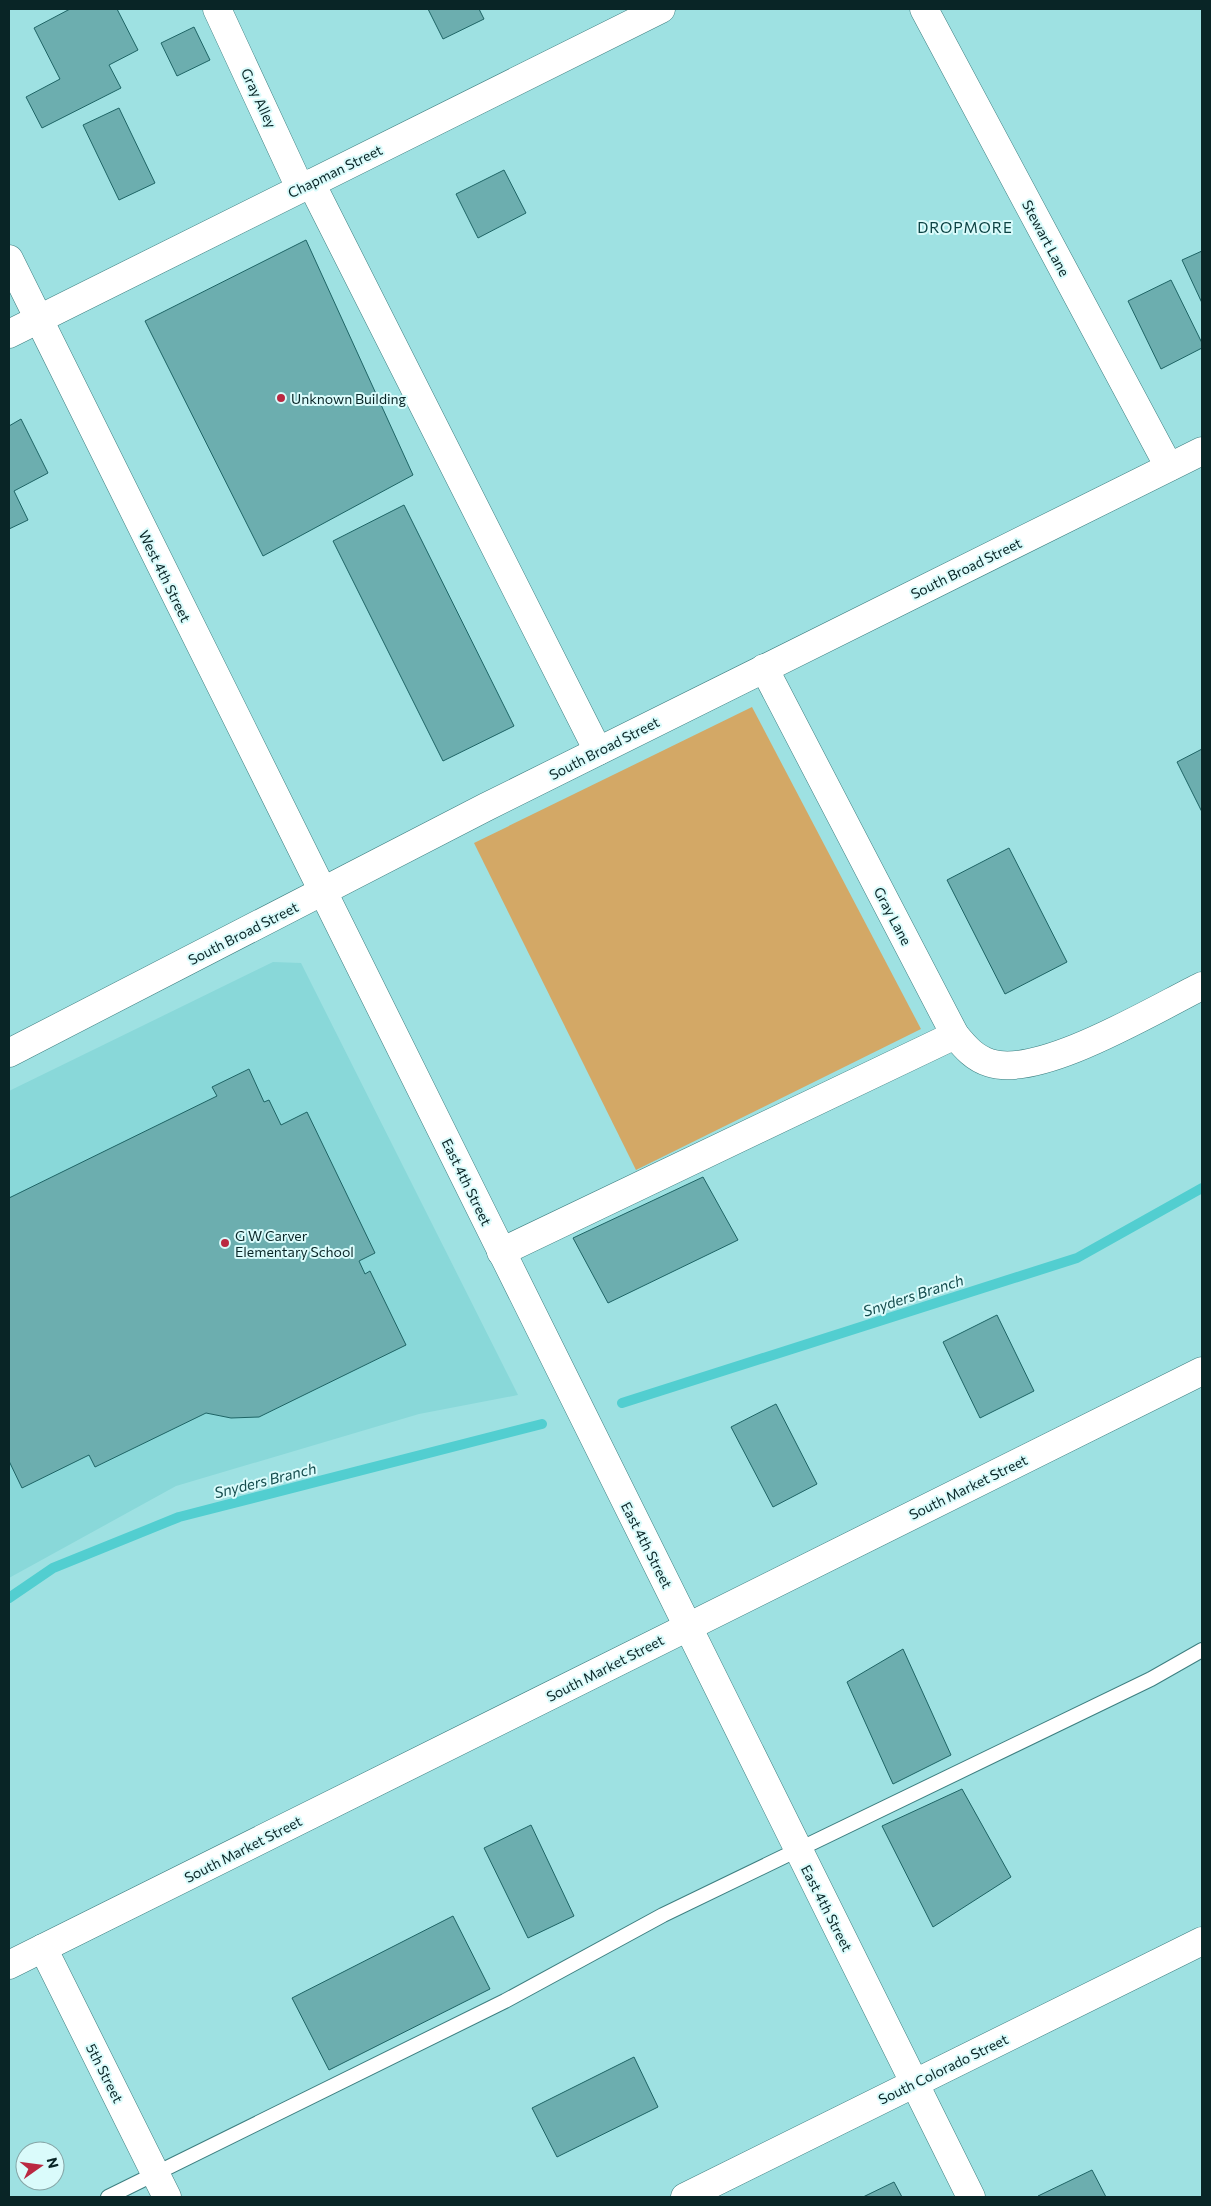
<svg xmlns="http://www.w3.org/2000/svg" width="1211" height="2206" viewBox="0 0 1211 2206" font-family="Commissioner,sans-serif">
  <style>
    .built { fill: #89d8d9 }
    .green { fill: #d3a866 }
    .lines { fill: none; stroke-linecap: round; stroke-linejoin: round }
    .stream { stroke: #52ced0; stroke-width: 10 }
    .building { fill: #6caeaf; stroke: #1e6465 }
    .service-casing { stroke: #3d7f80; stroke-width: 16 }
    .minor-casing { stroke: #3d7f80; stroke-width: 29 }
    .tertiary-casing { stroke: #3d7f80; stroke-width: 29 }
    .secondary-casing { stroke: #3d7f80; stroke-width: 29 }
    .service { stroke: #fff; stroke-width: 14 }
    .minor { stroke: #fff; stroke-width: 28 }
    .tertiary { stroke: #fff; stroke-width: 28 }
    .secondary { stroke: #fff; stroke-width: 28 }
    .poi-dot { fill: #ba2841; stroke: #dafbfb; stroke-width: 2 }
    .labels { text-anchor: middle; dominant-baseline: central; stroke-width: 4; stroke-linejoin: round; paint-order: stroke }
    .street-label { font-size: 14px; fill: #092526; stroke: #dafbfb }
    .poi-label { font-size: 14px; fill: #092526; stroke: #dafbfb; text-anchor: start }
    .neighbourhood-label { font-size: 15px; letter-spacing: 1px; fill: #0b4243; stroke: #dafbfb }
    .water-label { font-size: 15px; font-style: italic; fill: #154c4d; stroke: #dafbfb }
  </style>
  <rect width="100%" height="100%" fill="#9ee1e2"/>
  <!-- built -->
  <polygon class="built" points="273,962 301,963 518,1395 419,1414 176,1486 9,1578 9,1091"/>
  <!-- green -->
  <polygon class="green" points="752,707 921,1029 636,1170 474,843"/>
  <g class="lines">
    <!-- stream -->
    <g class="stream">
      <polyline points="622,1403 1077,1258 1202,1188"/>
      <polyline points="9,1598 53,1568 179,1517 542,1424"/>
    </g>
  </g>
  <!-- building -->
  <g class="building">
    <polygon points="70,9 117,9 138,50 109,65 121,88 42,128 26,97 60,79 34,28"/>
    <polygon points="428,9 479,9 484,19 443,39"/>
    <polygon points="194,27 210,60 177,76 161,43"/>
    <polygon points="119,108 155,183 119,200 83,125"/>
    <polygon points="504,170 526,213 478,238 456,194"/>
    <polygon points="306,240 413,475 263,556 145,321"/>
    <polygon points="1202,251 1202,303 1182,260"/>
    <polygon points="1171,280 1202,343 1202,348 1161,369 1128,301"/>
    <polygon points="21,419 48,473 14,491 28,520 9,529 9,426"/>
    <polygon points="404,505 514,726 443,761 333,541"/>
    <polygon points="1202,749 1202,812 1177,762"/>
    <polygon points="1009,848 1067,962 1005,994 947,880"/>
    <polygon points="249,1069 264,1102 269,1100 281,1125 307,1112 375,1253 359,1261 365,1274 370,1271 406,1345 259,1417 231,1418 206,1413 95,1467 89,1455 22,1488 9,1461 9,1198 217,1096 212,1087"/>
    <polygon points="703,1177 738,1240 608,1303 573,1238"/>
    <polygon points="997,1315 1034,1391 980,1418 943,1342"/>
    <polygon points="776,1404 817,1484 773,1507 731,1427"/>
    <polygon points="903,1649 951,1755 893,1784 847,1682"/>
    <polygon points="962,1789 1011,1877 933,1927 882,1826"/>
    <polygon points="531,1825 574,1916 528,1938 484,1848"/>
    <polygon points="453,1916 490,1989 329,2070 292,1998"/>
    <polygon points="634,2057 658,2107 557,2157 532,2108"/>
    <polygon points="1092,2170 1106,2197 1039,2197 1038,2196"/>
    <polygon points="894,2182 902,2197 863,2197"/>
  </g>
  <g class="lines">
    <defs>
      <polyline id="service" points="108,2197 505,2001 663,1915 1151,1679 1202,1650"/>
      <g id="minor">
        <polyline points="217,9 300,188"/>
        <polyline points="924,9 1169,467"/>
        <polyline points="311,183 598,751"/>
        <polyline points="9,334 661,9"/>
        <path d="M764 668 955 1035C965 1047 974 1058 990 1063 1040 1079 1155 1009 1202 986"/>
        <polyline points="9,1053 486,807 1202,451"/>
        <polyline points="501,1252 955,1035"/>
        <polyline points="43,1948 167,2197"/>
        <polyline points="9,1965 1202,1371"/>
      </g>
      <polyline id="tertiary" points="685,2197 1202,1941"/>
      <polyline id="secondary" points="9,259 971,2197"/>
    </defs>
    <!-- service casing -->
    <use href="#service" class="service-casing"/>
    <!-- minor casing -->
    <use href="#minor" class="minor-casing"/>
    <!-- tertiary casing -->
    <use href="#tertiary" class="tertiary-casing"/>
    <!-- secondary casing -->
    <use href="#secondary" class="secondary-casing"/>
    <!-- service -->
    <use href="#service" class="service"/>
    <!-- minor -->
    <use href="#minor" class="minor"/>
    <!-- tertiary -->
    <use href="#tertiary" class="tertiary"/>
    <!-- secondary -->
    <use href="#secondary" class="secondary"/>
  </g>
  <!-- markers -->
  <g class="poi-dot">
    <circle cx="281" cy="398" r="5"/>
    <circle cx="225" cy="1243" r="5"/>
  </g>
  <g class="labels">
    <!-- street labels -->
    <g class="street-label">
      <text transform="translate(259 98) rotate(65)">Gray Alley</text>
      <text transform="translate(335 171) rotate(-26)">Chapman Street</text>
      <text transform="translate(1046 238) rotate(62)">Stewart Lane</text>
      <text transform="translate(966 568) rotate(-26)">South Broad Street</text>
      <text transform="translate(165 576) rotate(64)">West 4th Street</text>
      <text transform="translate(604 748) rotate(-27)">South Broad Street</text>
      <text transform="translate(893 916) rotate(62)">Gray Lane</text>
      <text transform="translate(243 933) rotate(-27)">South Broad Street</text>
      <text transform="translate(467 1182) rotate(64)">East 4th Street</text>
      <text transform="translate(968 1487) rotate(-26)">South Market Street</text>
      <text transform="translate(647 1545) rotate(63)">East 4th Street</text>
      <text transform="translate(605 1668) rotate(-27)">South Market Street</text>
      <text transform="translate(243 1849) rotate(-27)">South Market Street</text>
      <text transform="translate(827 1908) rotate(63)">East 4th Street</text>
      <text transform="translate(943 2069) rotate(-26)">South Colorado Street</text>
      <text transform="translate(105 2073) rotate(63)">5th Street</text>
    </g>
    <!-- poi labels -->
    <g class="poi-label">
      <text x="291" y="398">Unknown Building</text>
      <text x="235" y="1235">G W Carver<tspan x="235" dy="16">Elementary School</tspan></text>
    </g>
    <!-- neighbourhood labels -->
    <g class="neighbourhood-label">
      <text x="965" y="227">DROPMORE</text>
    </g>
    <!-- water labels -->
    <g class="water-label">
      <text transform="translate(913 1295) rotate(-18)">Snyders Branch</text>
      <text transform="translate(265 1480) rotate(-14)">Snyders Branch</text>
    </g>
  </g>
  <!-- border -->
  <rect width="1211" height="2206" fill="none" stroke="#092526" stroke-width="20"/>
  <!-- north arrow -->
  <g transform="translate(40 2166) rotate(76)"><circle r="24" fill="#dafbfb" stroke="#86a5a6"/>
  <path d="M0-4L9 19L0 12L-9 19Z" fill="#ba2841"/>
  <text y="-8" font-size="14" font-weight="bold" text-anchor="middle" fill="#092526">N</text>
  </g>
</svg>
